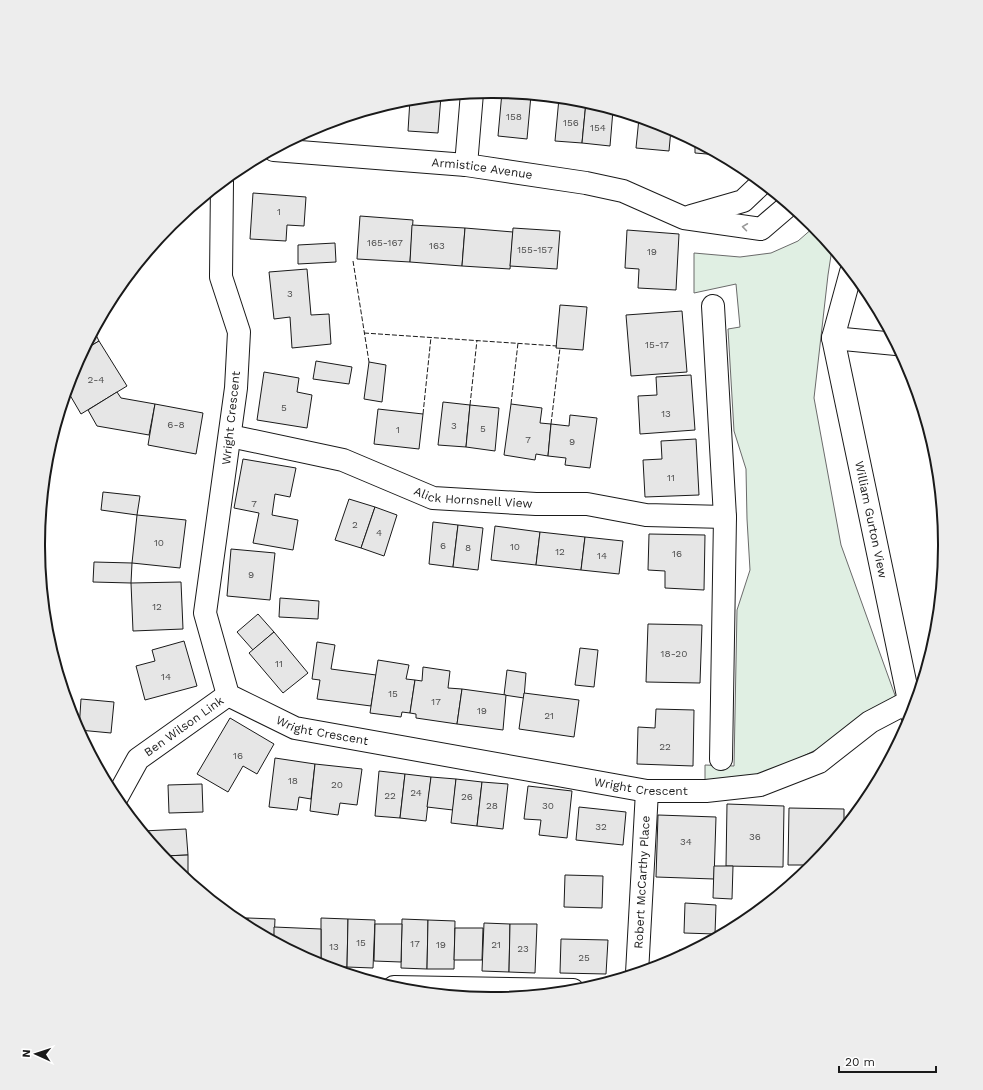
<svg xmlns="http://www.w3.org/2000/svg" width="983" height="1090" viewBox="0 0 983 1090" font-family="'Work Sans',sans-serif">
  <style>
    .green { fill: #e0efe3; stroke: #6a6a6a }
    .building { fill: #e6e6e6; stroke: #1a1a1a }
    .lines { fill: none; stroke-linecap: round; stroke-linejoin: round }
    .minor-casing { stroke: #1a1a1a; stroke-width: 24 }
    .minor { stroke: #fff; stroke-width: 22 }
    .fence { stroke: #1a1a1a; stroke-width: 1; stroke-dasharray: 5 2; stroke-linecap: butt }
    .oneway { stroke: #989898 }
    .labels { text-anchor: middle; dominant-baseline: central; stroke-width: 3; stroke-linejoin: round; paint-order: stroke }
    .number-label { font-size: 10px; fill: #4d4d4d }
    .street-label { font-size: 12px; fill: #1a1a1a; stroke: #fff }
    .rim { fill: none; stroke: #1a1a1a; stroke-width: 2 }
  </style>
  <rect width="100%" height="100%" fill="#fff"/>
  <!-- green -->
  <polygon class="green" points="814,227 832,249 828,275 814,398 841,545 896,698 820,748 764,775 705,782 705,765 734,766 737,610 750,570 747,519 746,469 734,431 728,329 740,327 736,284 694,293 694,253 740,257 771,253 798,241"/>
  <!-- building -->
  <g class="building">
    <polygon points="502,92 531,95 527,139 498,136"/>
    <polygon points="441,96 438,133 408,131 410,99"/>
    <polygon points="559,98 586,102 582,143 555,141"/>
    <polygon points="586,102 613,110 610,146 582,143"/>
    <polygon points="639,118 665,126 671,129 669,151 636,148"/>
    <polygon points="695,142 719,155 695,153"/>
    <polygon points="253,193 306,197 304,226 287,225 286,241 250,239"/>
    <polygon points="360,216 413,220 410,262 357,259"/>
    <polygon points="412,225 465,228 462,266 410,262"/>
    <polygon points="465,228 513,232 510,269 462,266"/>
    <polygon points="513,228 560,231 557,269 510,266"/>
    <polygon points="627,230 679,234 676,290 638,288 639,269 625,268"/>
    <polygon points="335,243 336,262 298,264 298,245"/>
    <polygon points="307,269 311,315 329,314 331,344 292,348 290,317 274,319 269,272"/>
    <polygon points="560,305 587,307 583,350 556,348"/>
    <polygon points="682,311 687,372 631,376 626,315"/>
    <polygon points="94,331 99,341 84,350"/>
    <polygon points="99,341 127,386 81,414 67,390 73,371 84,350"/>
    <polygon points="316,361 352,367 349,384 313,379"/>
    <polygon points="369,362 386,365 382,402 364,399"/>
    <polygon points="264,372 299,378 297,392 312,395 307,428 257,420"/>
    <polygon points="691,375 695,430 640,434 638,396 657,395 656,377"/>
    <polygon points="117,392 121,398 155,404 149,435 97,426 88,410"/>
    <polygon points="443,402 470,405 466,447 438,445"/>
    <polygon points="155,404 203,413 196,454 148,445"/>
    <polygon points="511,404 542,408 540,423 551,424 548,456 536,454 535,460 504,455"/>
    <polygon points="470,405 499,408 495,451 466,447"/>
    <polygon points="378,409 423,414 419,449 374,444"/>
    <polygon points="570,415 597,418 590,468 565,465 566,458 548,456 551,424 569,426"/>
    <polygon points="696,439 699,495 645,497 643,460 662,459 661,441"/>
    <polygon points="243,459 296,468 290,497 275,494 272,515 298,520 293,550 253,543 259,513 234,508"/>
    <polygon points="103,492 140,496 137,515 101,510"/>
    <polygon points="349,499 375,507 361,548 335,540"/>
    <polygon points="375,507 397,515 384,556 361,548"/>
    <polygon points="137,515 186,520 180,568 132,563"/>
    <polygon points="433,522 458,525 453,567 429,564"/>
    <polygon points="458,525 483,528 478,570 453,567"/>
    <polygon points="495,526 540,532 536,565 491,560"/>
    <polygon points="540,532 585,537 581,570 536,565"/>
    <polygon points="649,534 705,535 704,590 665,588 665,571 648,570"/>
    <polygon points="585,537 623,541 619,574 581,570"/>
    <polygon points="231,549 275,553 270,600 227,596"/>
    <polygon points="94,562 132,563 131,583 93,582"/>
    <polygon points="181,582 183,629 133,631 131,583"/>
    <polygon points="280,598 319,601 318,619 279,617"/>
    <polygon points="258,614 274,632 253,650 237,632"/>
    <polygon points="648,624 702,625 700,683 646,682"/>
    <polygon points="274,632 308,673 283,693 249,653"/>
    <polygon points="184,641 197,686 145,700 136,666 155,661 152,650"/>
    <polygon points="317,642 335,645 331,669 376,675 371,706 317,699 320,680 312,679"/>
    <polygon points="580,648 598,650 594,687 575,685"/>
    <polygon points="378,660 409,665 406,679 415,680 410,713 402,712 401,717 370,713"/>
    <polygon points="423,667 450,671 448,688 462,689 457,724 416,718 416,714 410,713 415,680 422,681"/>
    <polygon points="507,670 526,673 524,698 504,695"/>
    <polygon points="462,689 506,695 503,730 457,724"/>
    <polygon points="524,693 579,700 574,737 519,729"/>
    <polygon points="81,699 114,702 111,733 79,730"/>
    <polygon points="656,709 694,710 693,766 637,764 638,727 655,728"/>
    <polygon points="230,718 274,744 257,774 243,766 228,792 197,774"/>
    <polygon points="275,758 315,764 311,799 299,797 297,810 269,807"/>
    <polygon points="315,764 362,769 357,805 340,803 338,815 310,811"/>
    <polygon points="379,771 405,774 400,818 375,816"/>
    <polygon points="405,774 431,777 426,821 400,818"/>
    <polygon points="431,777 456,779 453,810 427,807"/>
    <polygon points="456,779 482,782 477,826 451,823"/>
    <polygon points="482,782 508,784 503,829 477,826"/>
    <polygon points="202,784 203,812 169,813 168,785"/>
    <polygon points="528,786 572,791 567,838 539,835 541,820 524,819"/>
    <polygon points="727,804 784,806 783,867 726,866"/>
    <polygon points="579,807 626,812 623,845 576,840"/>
    <polygon points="789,808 844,809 844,827 812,865 788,865"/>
    <polygon points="658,815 716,817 714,879 656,877"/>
    <polygon points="186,829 188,855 163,856 142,831"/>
    <polygon points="188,855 188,880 171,866 163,856"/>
    <polygon points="714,866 733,866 732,899 713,898"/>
    <polygon points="565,875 603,876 602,908 564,907"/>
    <polygon points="685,903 716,905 715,934 684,933"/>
    <polygon points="234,918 248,918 248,927 239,922"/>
    <polygon points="248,918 275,919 274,941 248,927"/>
    <polygon points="321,918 348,919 347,967 327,967 321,965"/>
    <polygon points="348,919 375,920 373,968 347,967"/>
    <polygon points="402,919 428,920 427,969 401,968"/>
    <polygon points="428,920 455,921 454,969 427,969"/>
    <polygon points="484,923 510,924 509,972 482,971"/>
    <polygon points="375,924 402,924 401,962 374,961"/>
    <polygon points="510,924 537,924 535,973 509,972"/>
    <polygon points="274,927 321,929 321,964 317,964 274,941"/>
    <polygon points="455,928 483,928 482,960 454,960"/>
    <polygon points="561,939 608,940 606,974 560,973"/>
    <polygon points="679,950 690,951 679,957"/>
  </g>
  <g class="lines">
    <defs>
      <g id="minor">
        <path id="s1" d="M274 150 466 165 586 183 623 191 684 218 761 229 789 205"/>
        <polyline points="466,165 472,93"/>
        <path id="s2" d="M222 182 221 277 239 332 236 388 205 613 228 695 295 728 647 791H706L760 785 819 762 870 722 910 701H916"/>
        <polyline points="691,216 743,201 762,183"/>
        <path id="s3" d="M851 272 833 338 912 715"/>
        <polyline points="713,306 725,517 721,759"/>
        <polyline points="833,338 896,344"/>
        <path id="s4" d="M230 436 343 460 433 498 536 504H587L646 515 725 517"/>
        <path id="s5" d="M116 799 138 759 228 695"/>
        <path id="s6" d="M637 973 647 791"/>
        <polyline points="394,987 573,990"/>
      </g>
    </defs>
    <!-- minor casing -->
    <use href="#minor" class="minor-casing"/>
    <!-- minor -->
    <use href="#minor" class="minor"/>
    <!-- fence -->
    <g class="fence">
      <polyline points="353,261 369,362"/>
      <polyline points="364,333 557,346"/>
      <polyline points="511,404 518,343"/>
      <polyline points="470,405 477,340"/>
      <polyline points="423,414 431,337"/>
      <polyline points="551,424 560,348"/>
    </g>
  </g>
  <!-- one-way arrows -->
  <defs><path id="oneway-chevron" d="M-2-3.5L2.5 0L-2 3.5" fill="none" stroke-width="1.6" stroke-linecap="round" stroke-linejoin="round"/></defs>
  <use class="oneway" href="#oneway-chevron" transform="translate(745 227) rotate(-172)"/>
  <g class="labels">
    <!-- number labels -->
    <g class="number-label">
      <text x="514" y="116">158</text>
      <text x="571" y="122">156</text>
      <text x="598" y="127">154</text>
      <text x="279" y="211">1</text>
      <text x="385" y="242">165-167</text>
      <text x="437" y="245">163</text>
      <text x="535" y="249">155-157</text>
      <text x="652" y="251">19</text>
      <text x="290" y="293">3</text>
      <text x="657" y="344">15-17</text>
      <text x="96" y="379">2-4</text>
      <text x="284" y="407">5</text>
      <text x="666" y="413">13</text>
      <text x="176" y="424">6-8</text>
      <text x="454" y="425">3</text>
      <text x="483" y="428">5</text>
      <text x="398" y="429">1</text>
      <text x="528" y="439">7</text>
      <text x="572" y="441">9</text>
      <text x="671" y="477">11</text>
      <text x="254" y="503">7</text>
      <text x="355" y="524">2</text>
      <text x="379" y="532">4</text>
      <text x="159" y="542">10</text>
      <text x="443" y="545">6</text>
      <text x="515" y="546">10</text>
      <text x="468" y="547">8</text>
      <text x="560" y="551">12</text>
      <text x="677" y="553">16</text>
      <text x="602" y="555">14</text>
      <text x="251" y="574">9</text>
      <text x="157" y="606">12</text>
      <text x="674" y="653">18-20</text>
      <text x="279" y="663">11</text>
      <text x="166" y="676">14</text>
      <text x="393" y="693">15</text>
      <text x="436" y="701">17</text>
      <text x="482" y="710">19</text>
      <text x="549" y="715">21</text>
      <text x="665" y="746">22</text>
      <text x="238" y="755">16</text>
      <text x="293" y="780">18</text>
      <text x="337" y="784">20</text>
      <text x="416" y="792">24</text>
      <text x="390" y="795">22</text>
      <text x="467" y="796">26</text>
      <text x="492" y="805">28</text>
      <text x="548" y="805">30</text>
      <text x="601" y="826">32</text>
      <text x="755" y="836">36</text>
      <text x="686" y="841">34</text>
      <text x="361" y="942">15</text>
      <text x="415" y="943">17</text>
      <text x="441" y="944">19</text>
      <text x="496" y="944">21</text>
      <text x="334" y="946">13</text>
      <text x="523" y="948">23</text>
      <text x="584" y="957">25</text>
    </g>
    <!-- street labels -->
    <g class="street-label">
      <text stroke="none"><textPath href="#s1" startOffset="209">Armistice Avenue</textPath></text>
      <text transform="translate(231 418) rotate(-84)">Wright Crescent</text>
      <text stroke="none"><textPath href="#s4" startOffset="253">Alick Hornsnell View</textPath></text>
      <text stroke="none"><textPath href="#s3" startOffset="254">William Gurton View</textPath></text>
      <text stroke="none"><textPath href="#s5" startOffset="102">Ben Wilson Link</textPath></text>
      <text stroke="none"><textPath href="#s2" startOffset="623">Wright Crescent</textPath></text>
      <text stroke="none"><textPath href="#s2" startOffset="947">Wright Crescent</textPath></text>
      <text stroke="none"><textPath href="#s6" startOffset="91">Robert McCarthy Place</textPath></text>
    </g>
  </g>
  <!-- crop -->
  <path d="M0 0H983V1090H0ZM491 98H492A446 446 0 0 1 938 544V546A446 446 0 0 1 492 992H491A446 446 0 0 1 45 546V544A446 446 0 0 1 491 98Z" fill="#ededed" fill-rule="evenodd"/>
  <path class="rim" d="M491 98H492A446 446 0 0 1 938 544V546A446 446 0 0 1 492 992H491A446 446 0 0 1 45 546V544A446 446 0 0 1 491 98Z"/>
  <!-- north arrow -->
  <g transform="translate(36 1054) rotate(273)" stroke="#ffffff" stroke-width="3" paint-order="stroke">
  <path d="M0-3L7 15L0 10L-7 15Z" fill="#1a1a1a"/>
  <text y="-6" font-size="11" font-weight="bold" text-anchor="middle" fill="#1a1a1a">N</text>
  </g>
  <!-- scale -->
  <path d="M839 1066v6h97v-6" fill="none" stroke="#1a1a1a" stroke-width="2"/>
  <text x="845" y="1066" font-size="12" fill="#1a1a1a" stroke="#ffffff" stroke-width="3" paint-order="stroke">20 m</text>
</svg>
